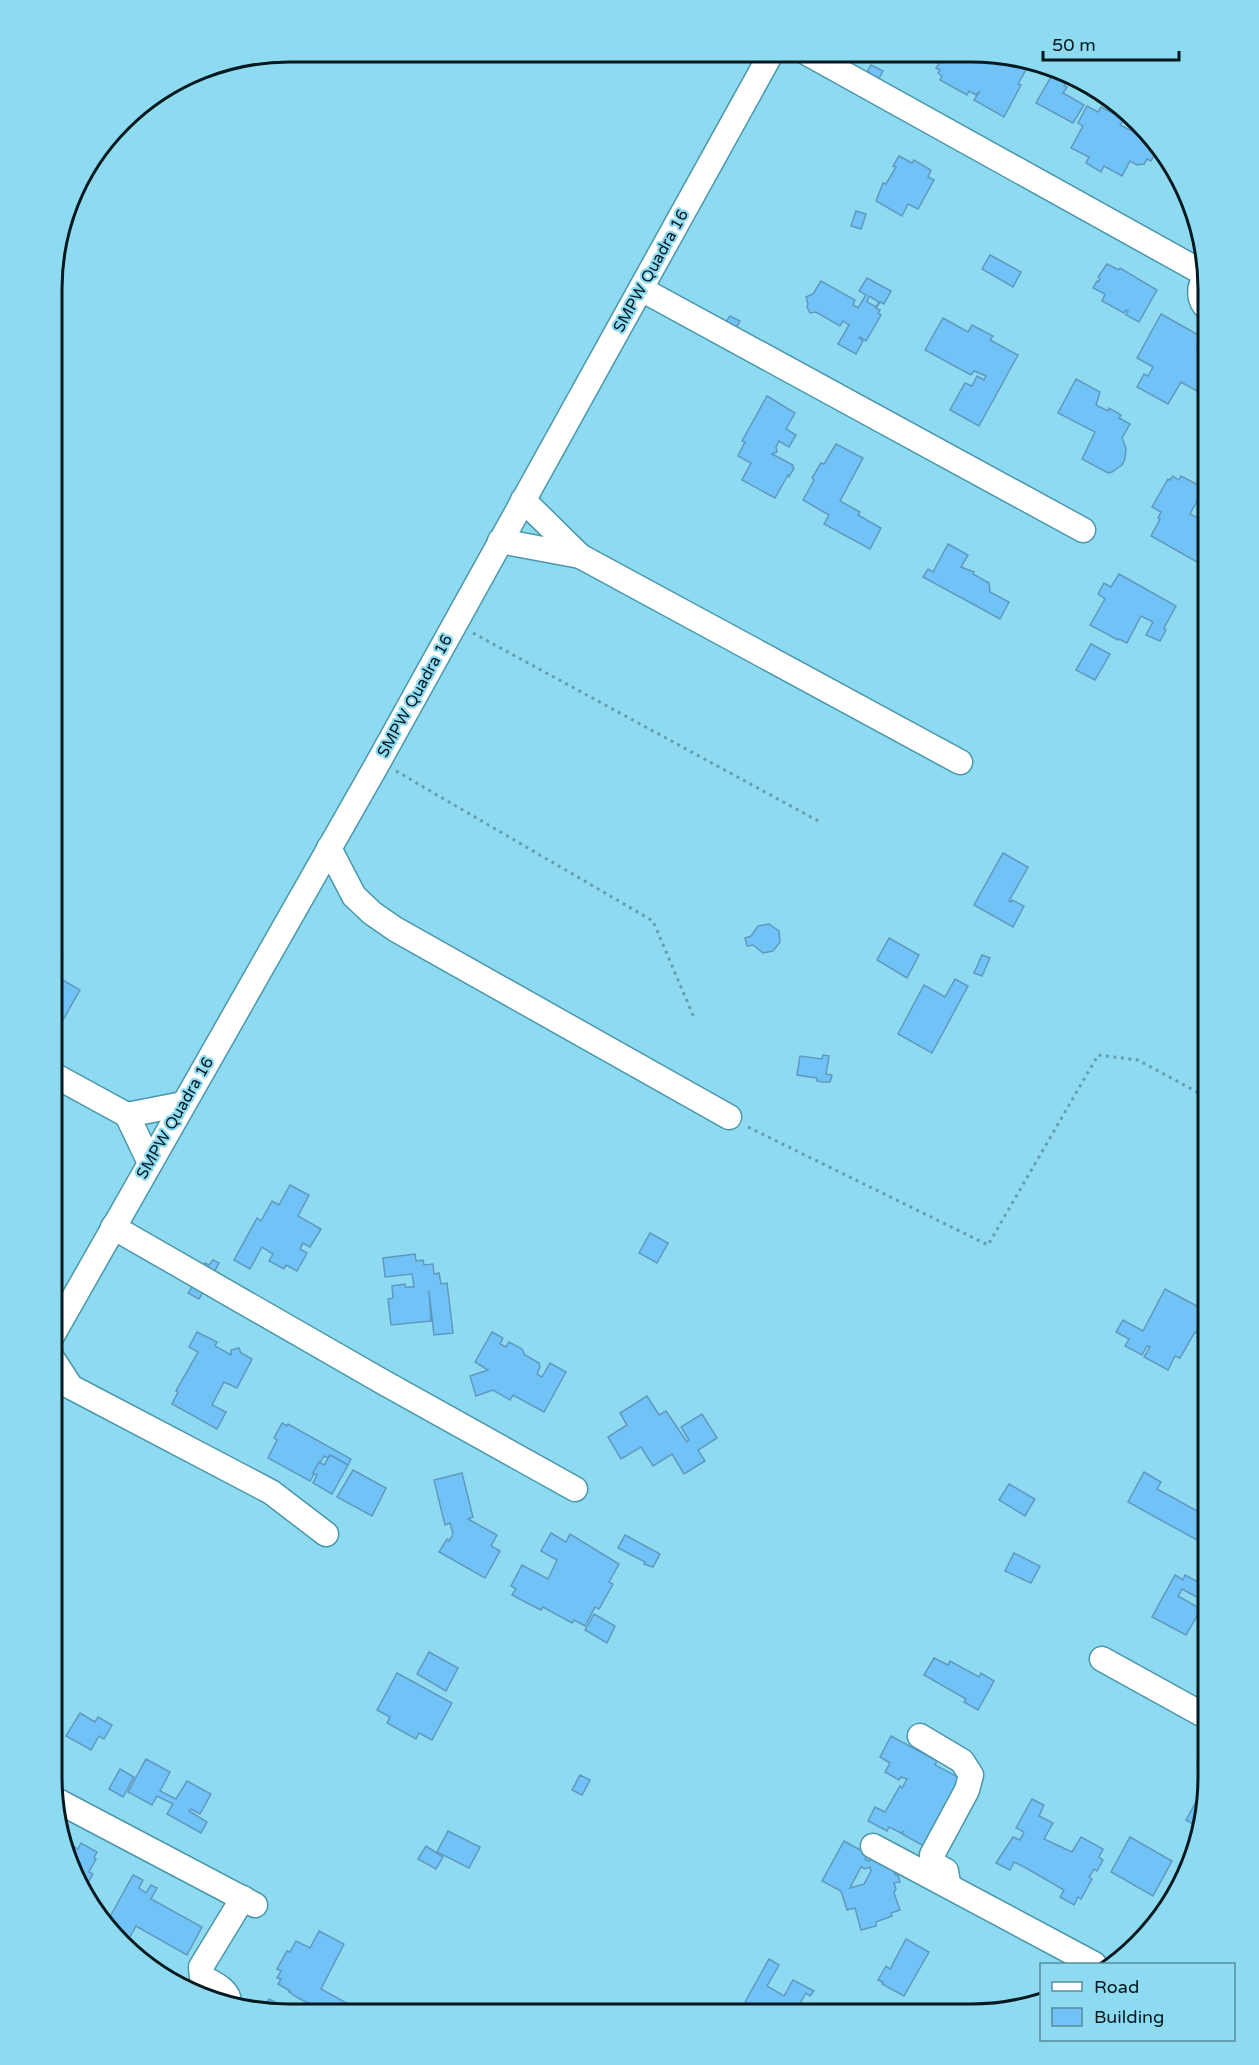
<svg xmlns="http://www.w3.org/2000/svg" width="1259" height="2065" viewBox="0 0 1259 2065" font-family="'Varela Round',sans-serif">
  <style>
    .building { fill: #70c2f7; stroke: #6099bf; stroke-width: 1.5; fill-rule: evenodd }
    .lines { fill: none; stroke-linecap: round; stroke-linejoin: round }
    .minor-casing { stroke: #4a97ac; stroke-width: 27 }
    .path { stroke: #639fb0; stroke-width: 3; stroke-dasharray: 3 4.5; stroke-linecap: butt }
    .minor { stroke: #fff; stroke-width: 24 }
    .labels { text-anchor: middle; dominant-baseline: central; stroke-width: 4.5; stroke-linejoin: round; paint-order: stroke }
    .street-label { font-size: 16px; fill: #02191f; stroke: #8edbf1 }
    .rim { fill: none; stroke: #02191f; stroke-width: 3 }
  </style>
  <rect width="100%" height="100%" fill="#8edbf1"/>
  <!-- building -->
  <g class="building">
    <polygon points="941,53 980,53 985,56 986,53 1002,53 1028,66 1018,84 1021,85 1004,117 974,100 980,91 976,95 969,91 967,95 940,80 942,76 938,73 940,70 936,68 939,64 936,62"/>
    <polygon points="871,65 883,71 878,80 870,76 868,70"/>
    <polygon points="1056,68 1078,79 1076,84 1068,79 1064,86 1067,87 1063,93 1084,105 1073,123 1036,103"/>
    <polygon points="1087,106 1098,112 1101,107 1124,119 1120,125 1134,132 1137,126 1145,131 1152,138 1150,141 1159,146 1151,161 1147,159 1144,164 1137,165 1130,161 1122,176 1104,166 1101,172 1086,163 1089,157 1071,148 1083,126 1078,123"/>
    <polygon points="899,156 912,163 914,160 931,170 928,177 934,180 918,209 908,204 902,216 876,201 883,183 886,184 896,167 893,166"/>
    <polygon points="856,211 866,214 861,229 851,226"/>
    <polygon points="990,255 1021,272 1013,287 982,269"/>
    <polygon points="1107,264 1119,270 1120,268 1157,290 1139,322 1126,315 1128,311 1126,310 1124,313 1102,301 1105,294 1093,288 1097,281 1098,282 1100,279 1098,277"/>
    <path d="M867 278 891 291 884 304 880 302 876 308 880 310 878 313 881 315 866 341 860 337 859 338 863 341 856 354 838 344 849 325 843 321 840 326 816 312 810 313 807 307 808 304 806 297 813 294 821 281 855 300 853 305 858 308 866 295 859 291ZM869 296 879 302 876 307 867 302Z"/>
    <polygon points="1161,314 1202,337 1197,345 1208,352 1208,373 1206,372 1203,377 1208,380 1208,384 1202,394 1181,382 1168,404 1137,387 1144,374 1148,376 1153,367 1137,358"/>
    <polygon points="730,316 740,321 734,331 724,325"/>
    <polygon points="943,318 968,332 972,325 993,336 990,340 1018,355 979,426 950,410 965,383 972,386 977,376 984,380 986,376 974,371 971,375 925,350"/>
    <polygon points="1076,379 1100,392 1096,405 1108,411 1109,408 1121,415 1119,418 1130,424 1122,438 1126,448 1125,459 1122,465 1112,472 1108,473 1082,459 1095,432 1058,413"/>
    <polygon points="767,396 795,413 786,429 796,435 789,447 779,441 776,447 777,452 772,454 793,465 792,467 794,468 789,477 788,475 775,498 742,480 751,463 738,456 745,442 742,441"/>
    <polygon points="836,444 863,458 840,501 860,512 858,515 881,528 870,549 824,524 829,515 803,500 814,480 812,478 821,463 824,464"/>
    <polygon points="1173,476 1179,480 1181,476 1204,488 1190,514 1202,520 1205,516 1208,518 1208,543 1197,562 1151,536 1160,519 1158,518 1161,512 1152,507 1168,479 1170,480"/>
    <polygon points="948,544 968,555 961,567 974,572 973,574 989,583 990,592 1009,602 1000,619 923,577 928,569 933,572"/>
    <polygon points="1119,574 1176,606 1164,628 1166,630 1160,641 1146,635 1153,622 1141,616 1127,643 1119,639 1118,640 1090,625 1105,599 1098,594 1104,583 1111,587"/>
    <polygon points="1091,644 1110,654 1095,680 1076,670"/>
    <polygon points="1003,853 1028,867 1009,901 1011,902 1012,900 1024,906 1013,927 974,905"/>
    <polygon points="769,924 779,931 780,942 773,951 763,953 753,945 747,946 745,938 751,936 758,926"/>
    <polygon points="889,938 919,955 907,978 877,960"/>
    <polygon points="52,951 63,957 54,975 80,990 59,1027 52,1024"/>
    <polygon points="982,955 990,958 982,976 974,973"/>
    <polygon points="955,979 968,986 932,1053 898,1034 924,985 945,997"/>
    <polygon points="823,1055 829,1056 826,1074 832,1075 830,1082 822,1082 817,1081 817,1078 797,1075 800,1056 822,1059"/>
    <polygon points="290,1185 309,1195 298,1216 321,1229 310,1247 303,1243 300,1249 307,1253 297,1271 286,1265 284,1269 269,1261 273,1254 262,1247 250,1269 234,1260 257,1218 261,1221 272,1201 279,1205"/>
    <polygon points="650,1233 668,1243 657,1263 639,1253"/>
    <polygon points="415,1254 416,1261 423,1260 424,1265 433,1264 434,1274 439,1273 441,1284 447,1283 453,1333 434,1335 429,1291 431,1321 391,1325 388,1299 393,1298 392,1286 405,1284 405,1287 414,1287 412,1274 385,1277 383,1258"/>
    <polygon points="213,1260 219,1263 211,1278 200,1272 205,1263 209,1265"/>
    <polygon points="194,1284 206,1287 199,1299 188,1293"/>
    <polygon points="1165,1289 1208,1312 1208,1329 1205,1327 1201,1335 1195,1332 1180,1358 1175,1356 1168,1370 1144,1357 1150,1347 1147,1346 1142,1355 1125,1346 1129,1339 1116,1332 1123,1320 1143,1331"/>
    <polygon points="197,1332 217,1342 215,1346 231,1355 231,1350 239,1348 241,1353 252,1359 237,1388 224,1382 212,1405 226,1412 217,1429 172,1404 178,1392 176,1391 198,1352 189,1347"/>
    <polygon points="492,1332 503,1338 500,1344 506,1347 509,1342 522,1349 525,1355 539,1363 540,1367 537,1374 542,1377 550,1363 566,1372 544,1412 513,1395 510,1400 493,1390 476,1396 470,1376 488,1370 475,1362"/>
    <polygon points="647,1396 659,1415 666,1411 687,1442 689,1440 681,1427 702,1414 717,1438 698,1450 705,1461 684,1474 672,1454 653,1466 641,1447 621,1459 608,1437 627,1425 620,1413"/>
    <polygon points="282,1423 287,1426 288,1424 351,1459 348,1465 330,1455 328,1458 324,1456 310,1481 268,1458 277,1440 274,1438"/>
    <polygon points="330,1455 348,1465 332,1494 313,1483 317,1475 313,1473 319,1462 324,1465"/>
    <polygon points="353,1470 386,1488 372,1516 337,1497"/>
    <polygon points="1144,1472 1161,1482 1157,1489 1208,1517 1208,1541 1206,1545 1128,1502"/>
    <polygon points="462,1473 473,1517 468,1519 497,1535 491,1546 500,1551 485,1578 439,1552 447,1539 449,1541 453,1534 450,1523 445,1525 434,1480"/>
    <polygon points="1009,1484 1035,1499 1025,1516 999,1500"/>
    <polygon points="551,1533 566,1542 570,1534 619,1564 609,1582 613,1584 599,1609 595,1607 585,1626 574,1620 572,1623 543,1607 541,1610 533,1606 512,1595 516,1589 511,1586 522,1565 548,1579 557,1560 541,1551"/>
    <polygon points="625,1535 660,1554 653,1567 644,1564 645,1562 618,1548"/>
    <polygon points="1014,1553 1040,1566 1031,1583 1005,1571"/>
    <polygon points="1175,1575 1183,1580 1185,1575 1208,1587 1206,1602 1182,1589 1178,1596 1201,1609 1186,1635 1152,1617"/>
    <polygon points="594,1614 615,1626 607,1643 585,1630"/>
    <polygon points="429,1652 458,1668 446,1691 417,1674"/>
    <polygon points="934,1658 948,1665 950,1661 979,1677 981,1673 994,1681 978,1710 964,1702 966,1699 924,1675"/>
    <polygon points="397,1673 452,1703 432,1740 419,1733 416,1739 387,1723 390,1717 377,1710"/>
    <polygon points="80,1713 95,1722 98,1717 112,1725 104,1739 99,1736 91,1750 66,1736"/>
    <polygon points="891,1736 937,1761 935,1765 965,1781 929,1849 902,1834 903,1832 901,1833 889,1827 887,1831 868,1821 875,1807 885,1812 900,1786 902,1788 907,1779 901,1777 899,1780 885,1772 890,1763 880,1757"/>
    <polygon points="1206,1743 1207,1744 1207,1766 1197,1761"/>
    <polygon points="146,1759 170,1772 160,1791 176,1799 187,1781 211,1794 200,1814 191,1809 189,1811 207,1822 201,1833 167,1814 173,1804 157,1796 152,1805 128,1792"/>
    <polygon points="120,1769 134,1777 123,1797 109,1789"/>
    <polygon points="580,1775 590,1780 582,1795 572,1790"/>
    <polygon points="1207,1776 1207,1792 1200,1828 1186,1820 1203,1789 1201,1788"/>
    <polygon points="1032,1799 1044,1805 1039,1816 1053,1823 1044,1839 1072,1852 1081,1837 1103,1849 1099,1857 1103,1860 1097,1871 1094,1869 1089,1877 1092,1879 1081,1899 1078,1897 1074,1905 1060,1897 1064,1890 1026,1868 1014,1862 1010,1870 996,1863 1013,1837 1020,1840 1024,1832 1016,1828"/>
    <polygon points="448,1831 480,1847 469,1868 437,1852"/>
    <polygon points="1130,1837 1172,1861 1153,1896 1111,1872"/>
    <polygon points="64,1841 78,1849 81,1843 97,1852 94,1858 96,1859 89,1872 93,1874 83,1891 69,1867"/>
    <path d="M844 1841 868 1854 865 1859 868 1861 880 1857 892 1861 895 1875H898L900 1882 894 1883 896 1889 894 1893 900 1910 891 1913 892 1916 876 1922V1926L861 1930 855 1908 847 1910 841 1891 822 1881ZM861 1867 865 1869 870 1867 871 1871 864 1884 850 1888Z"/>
    <polygon points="426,1846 443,1857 436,1869 418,1859"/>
    <polygon points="133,1875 143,1880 139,1888 146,1893 151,1885 157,1888 151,1899 202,1927 187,1955 136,1926 125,1946 105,1926"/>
    <polygon points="319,1931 344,1944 321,1989 352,2006 349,2012 326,2012 298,1998 289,1992 290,1991 278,1984 281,1979 277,1978 281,1971 277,1969 287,1951 290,1952 296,1941 310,1948"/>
    <polygon points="906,1939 929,1952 904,1996 882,1984 883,1982 878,1980 886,1966 890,1969"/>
    <polygon points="769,1959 779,1965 767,1986 784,1996 793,1980 814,1991 810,1996 806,1993 798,2007 803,2010 801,2014 739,2013"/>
    <polygon points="269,1999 293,2012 261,2012"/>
  </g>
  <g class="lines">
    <defs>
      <g id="minor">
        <polyline points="807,53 1205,274"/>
        <path d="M1206 277C1198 287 1198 300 1208 309"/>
        <polyline points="641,289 1083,530"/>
        <polyline points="523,500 580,556 960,762"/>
        <polyline points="500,541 580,556"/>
        <polyline points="329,848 354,896 372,913 395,929 729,1117"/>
        <polyline points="52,1074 127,1115 150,1163"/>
        <polyline points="127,1115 183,1104"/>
        <polyline points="113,1227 383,1382 575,1489"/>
        <polyline points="52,1336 379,761 772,52"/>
        <polyline points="52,1358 71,1387 271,1492 326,1534"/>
        <polyline points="1102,1659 1207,1717"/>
        <polyline points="920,1736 962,1761 971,1775 967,1790 932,1855 932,1863 946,1871 948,1883"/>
        <polyline points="56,1800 255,1905"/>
        <polyline points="873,1846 1094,1964"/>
        <path d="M229 2004C230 1990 213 1983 202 1977L201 1967 243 1898"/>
      </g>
    </defs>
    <!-- minor casing -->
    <use href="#minor" class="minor-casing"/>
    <!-- path -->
    <g class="path">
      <polyline points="473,633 822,823"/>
      <polyline points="396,771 653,921 695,1020"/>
      <polyline points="748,1127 988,1245 1098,1055 1138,1060 1208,1098"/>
    </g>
    <!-- minor -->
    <use href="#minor" class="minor"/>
  </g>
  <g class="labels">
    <!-- street labels -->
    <g class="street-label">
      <text transform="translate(651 271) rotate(-61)">SMPW Quadra 16</text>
      <text transform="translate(415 696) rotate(-61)">SMPW Quadra 16</text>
      <text transform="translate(175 1118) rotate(-60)">SMPW Quadra 16</text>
    </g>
  </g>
  <!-- crop -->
  <path d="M0 0H1259V2065H0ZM289 62H971A227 227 0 0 1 1198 289V1777A227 227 0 0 1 971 2004H289A227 227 0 0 1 62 1777V289A227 227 0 0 1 289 62Z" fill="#8edbf1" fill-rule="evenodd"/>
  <path class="rim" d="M289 62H971A227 227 0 0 1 1198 289V1777A227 227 0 0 1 971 2004H289A227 227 0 0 1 62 1777V289A227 227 0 0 1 289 62Z"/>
  <!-- legend -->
  <rect x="1040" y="1963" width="195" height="78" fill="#8edbf1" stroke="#568d9d" stroke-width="1.5"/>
  <rect x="1052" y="1982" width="30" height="9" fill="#ffffff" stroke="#568d9d" stroke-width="1.5"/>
  <text x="1094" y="1993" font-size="18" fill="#02191f">Road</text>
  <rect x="1052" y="2008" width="30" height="18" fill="#70c2f7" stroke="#568d9d" stroke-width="1.5"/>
  <text x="1094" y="2023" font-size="18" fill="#02191f">Building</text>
  <!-- scale -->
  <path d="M1043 51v9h136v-9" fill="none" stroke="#02191f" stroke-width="3"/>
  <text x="1052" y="51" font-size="18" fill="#02191f" stroke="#8edbf1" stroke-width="4.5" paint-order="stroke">50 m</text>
</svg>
